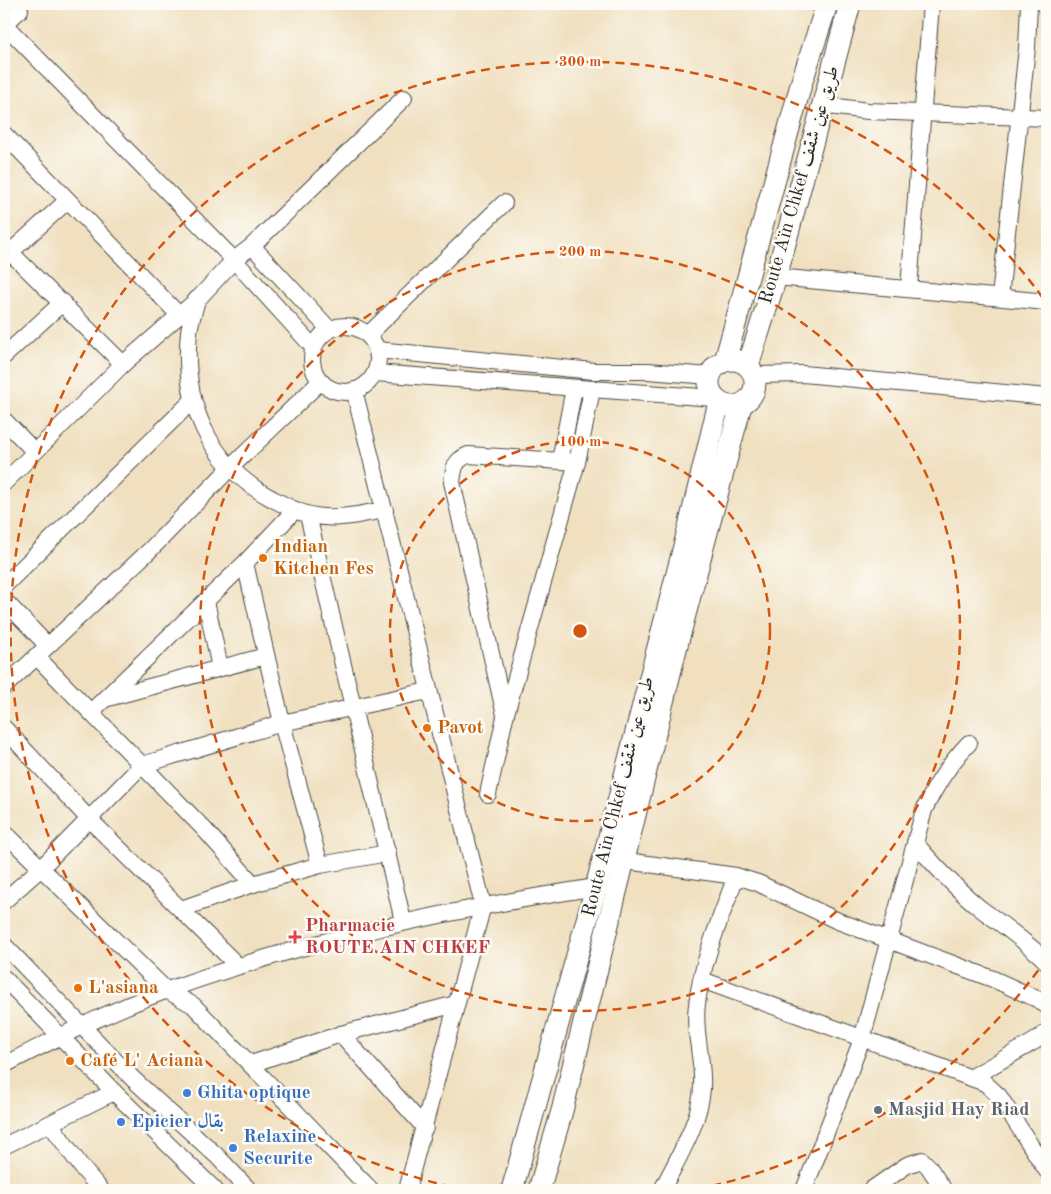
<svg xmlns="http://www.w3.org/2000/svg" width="1051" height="1194" viewBox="0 0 1051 1194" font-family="'Old Standard TT',Amiri,serif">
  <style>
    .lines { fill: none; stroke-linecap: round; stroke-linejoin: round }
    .minor-casing { stroke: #494641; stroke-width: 18 }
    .major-casing { stroke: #494641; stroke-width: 23 }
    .minor { stroke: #fff; stroke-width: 16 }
    .major { stroke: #fff; stroke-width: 21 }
    .ring { fill: none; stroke: #d5540f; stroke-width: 2.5; stroke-dasharray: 9 6 }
    .food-dot { fill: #e8710a; stroke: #fdfcf7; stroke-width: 2 }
    .health-dot { fill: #e0444e; stroke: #fdfcf7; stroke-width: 2 }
    .shop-dot { fill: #3f7fe0; stroke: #fdfcf7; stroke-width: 2 }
    .worship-dot { fill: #6b7280; stroke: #fdfcf7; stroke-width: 2 }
    .labels { text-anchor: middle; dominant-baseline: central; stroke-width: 5; stroke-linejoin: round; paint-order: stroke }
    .street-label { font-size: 19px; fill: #2b2b2b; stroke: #fdfcf7 }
    .food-label { font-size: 19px; font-weight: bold; fill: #c56008; stroke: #fdfcf7; text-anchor: start }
    .health-label { font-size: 19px; font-weight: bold; fill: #be3a42; stroke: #fdfcf7; text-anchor: start }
    .shop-label { font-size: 19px; font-weight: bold; fill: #366cbe; stroke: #fdfcf7; text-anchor: start }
    .worship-label { font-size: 19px; font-weight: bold; fill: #5b616d; stroke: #fdfcf7; text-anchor: start }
    .centre { fill: #d5540f; stroke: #fdfcf7; stroke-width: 2.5 }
    .ring-label { font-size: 15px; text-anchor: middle; font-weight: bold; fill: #d5540f; stroke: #fdfcf7; stroke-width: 5; stroke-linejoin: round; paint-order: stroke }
  </style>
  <rect width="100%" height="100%" fill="#fdfcf7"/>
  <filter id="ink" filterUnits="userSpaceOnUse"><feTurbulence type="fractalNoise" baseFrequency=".02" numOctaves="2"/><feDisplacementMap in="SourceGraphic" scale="10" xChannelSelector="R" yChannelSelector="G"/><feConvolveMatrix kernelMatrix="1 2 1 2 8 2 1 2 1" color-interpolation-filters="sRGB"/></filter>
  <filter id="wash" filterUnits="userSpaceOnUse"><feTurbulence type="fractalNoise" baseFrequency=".0096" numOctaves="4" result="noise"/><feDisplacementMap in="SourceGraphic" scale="20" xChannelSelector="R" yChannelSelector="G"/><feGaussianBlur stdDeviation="1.12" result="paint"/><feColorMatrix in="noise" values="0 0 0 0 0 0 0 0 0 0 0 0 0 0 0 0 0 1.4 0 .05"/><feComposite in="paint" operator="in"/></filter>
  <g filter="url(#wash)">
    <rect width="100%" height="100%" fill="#f0e0c0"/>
  </g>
  <g filter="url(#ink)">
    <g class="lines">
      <defs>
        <g id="minor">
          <polyline points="4,24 234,260 314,348"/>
          <polyline points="4,25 20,10"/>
          <polyline points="822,105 868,111 1047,118"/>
          <polyline points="4,134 179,315"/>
          <polyline points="252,246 330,330"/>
          <polyline points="10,252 123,364"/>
          <polyline points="4,258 67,201"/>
          <polyline points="776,277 1047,302"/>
          <polyline points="909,288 931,4"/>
          <polyline points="1000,297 1027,48 1029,4"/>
          <path d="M197 299C195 310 190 321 189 332 182 402 208 464 271 498 288 507 304 516 324 517 344 519 365 513 385 510"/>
          <circle cx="345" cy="359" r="33"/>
          <polyline points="368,335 504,203"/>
          <polyline points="377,350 594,371 648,371 710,376"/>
          <polyline points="4,356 63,302"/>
          <polyline points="375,373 714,398"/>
          <polyline points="754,375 803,374 1047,397"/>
          <polyline points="354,390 483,905 407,1190"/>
          <polyline points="4,420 34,451"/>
          <polyline points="560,461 574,388"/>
          <polyline points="4,483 123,364 198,299 234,260 252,246 404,98"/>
          <polyline points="308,515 403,921"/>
          <polyline points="245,563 282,723 320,865"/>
          <polyline points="4,586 192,401"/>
          <polyline points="4,600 47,645"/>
          <polyline points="206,601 220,668"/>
          <polyline points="36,656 204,829 253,884"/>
          <polyline points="4,687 150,550 229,469 321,381"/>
          <polyline points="108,698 266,656"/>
          <polyline points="91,712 245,563 295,510"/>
          <path d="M505 715 452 482C454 468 454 461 468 455L577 462"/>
          <polyline points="4,728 88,818 238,966"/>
          <polyline points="488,794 505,717 577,462 592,390"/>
          <polyline points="4,832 166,990 193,1005 371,1190"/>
          <path d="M915 843C935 866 956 889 981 909 1004 926 1027 942 1047 962"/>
          <polyline points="626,861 736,876 758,883 838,921 993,979 1037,999 1047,1006"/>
          <polyline points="4,901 41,868 142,765 282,723 428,691"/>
          <polyline points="181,909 253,884 320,865 388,853"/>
          <polyline points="4,945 133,1079 217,1156 249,1190"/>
          <polyline points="4,978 114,1092 215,1190"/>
          <polyline points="702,980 985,1083 999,1096 1047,1171"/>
          <polyline points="341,1034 425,1128"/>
          <polyline points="251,1064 341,1034 456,1004"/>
          <path d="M4 1065C57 1038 109 1011 165 991 305 940 450 910 596 887"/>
          <polyline points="972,1077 1035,1041 1047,1032"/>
          <polyline points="51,1125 83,1169 101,1190"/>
          <polyline points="4,1146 114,1092"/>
          <path d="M662 1190C677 1159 700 1123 702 1088 704 1060 693 1033 697 1004 702 960 721 918 736 876"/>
          <path d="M804 1190 862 1039 924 810C936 784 949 764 969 743"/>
          <polyline points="871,1190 907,1165 922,1160 928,1166 944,1190"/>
        </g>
        <g id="major">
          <circle cx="732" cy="383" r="23"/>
          <polyline points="725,361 802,81 827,4"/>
          <polyline points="748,366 776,277 850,4"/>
          <polyline points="512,1190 596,887 689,527 719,402"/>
          <polyline points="539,1190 562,1111 678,641 741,405"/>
        </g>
      </defs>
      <!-- minor casing -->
      <use href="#minor" class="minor-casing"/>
      <!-- major casing -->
      <use href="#major" class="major-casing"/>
      <!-- minor -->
      <use href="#minor" class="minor"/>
      <!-- major -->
      <use href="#major" class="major"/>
    </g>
  </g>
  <!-- distance rings -->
  <g class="ring">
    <circle cx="580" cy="631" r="190"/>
    <circle cx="580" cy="631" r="380"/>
    <path d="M1047 958A570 570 0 0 1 694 1190M466 1190A570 570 0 1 1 1047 304"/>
  </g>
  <!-- markers -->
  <g class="food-dot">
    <circle cx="263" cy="558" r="5"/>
    <circle cx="427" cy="728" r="5"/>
    <circle cx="78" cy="988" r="5"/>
    <circle cx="70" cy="1061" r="5"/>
  </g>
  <path class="health-dot" d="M292.5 929.5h5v5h5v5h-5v5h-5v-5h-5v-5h5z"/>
  <g class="shop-dot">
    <circle cx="187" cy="1093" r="5"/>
    <circle cx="121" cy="1122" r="5"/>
    <circle cx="233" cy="1148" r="5"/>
  </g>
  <circle class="worship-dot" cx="878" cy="1110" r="5"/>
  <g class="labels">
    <!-- street labels -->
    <g class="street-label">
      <text transform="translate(800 185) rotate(-74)">Route Aïn Chkef طريق عين شقف</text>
      <text transform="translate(619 797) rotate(-76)">Route Aïn Chkef طريق عين شقف</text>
    </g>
    <!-- food labels -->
    <g class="food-label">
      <text x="273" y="547">Indian<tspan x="273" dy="22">Kitchen Fes</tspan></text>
      <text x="437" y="728">Pavot</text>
      <text x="88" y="988">L'asiana</text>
      <text x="80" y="1061">Café L' Aciana</text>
    </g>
    <!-- health labels -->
    <g class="health-label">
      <text x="305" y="926">Pharmacie<tspan x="305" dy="22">ROUTE AIN CHKEF</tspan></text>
    </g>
    <!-- shop labels -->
    <g class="shop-label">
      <text x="197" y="1093">Ghita optique</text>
      <text x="131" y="1122">Epicier بقال</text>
      <text x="243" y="1137">Relaxine<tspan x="243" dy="22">Securite</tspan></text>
    </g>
    <!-- worship labels -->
    <g class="worship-label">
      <text x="888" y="1110">Masjid Hay Riad</text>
    </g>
  </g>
  <circle cx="580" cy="631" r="8" class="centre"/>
  <g class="ring-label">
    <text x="580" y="66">300 m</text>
    <text x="580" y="256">200 m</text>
    <text x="580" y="446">100 m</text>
  </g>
  <!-- margin -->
  <rect width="1051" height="1194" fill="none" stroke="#fdfcf7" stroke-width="20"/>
</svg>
